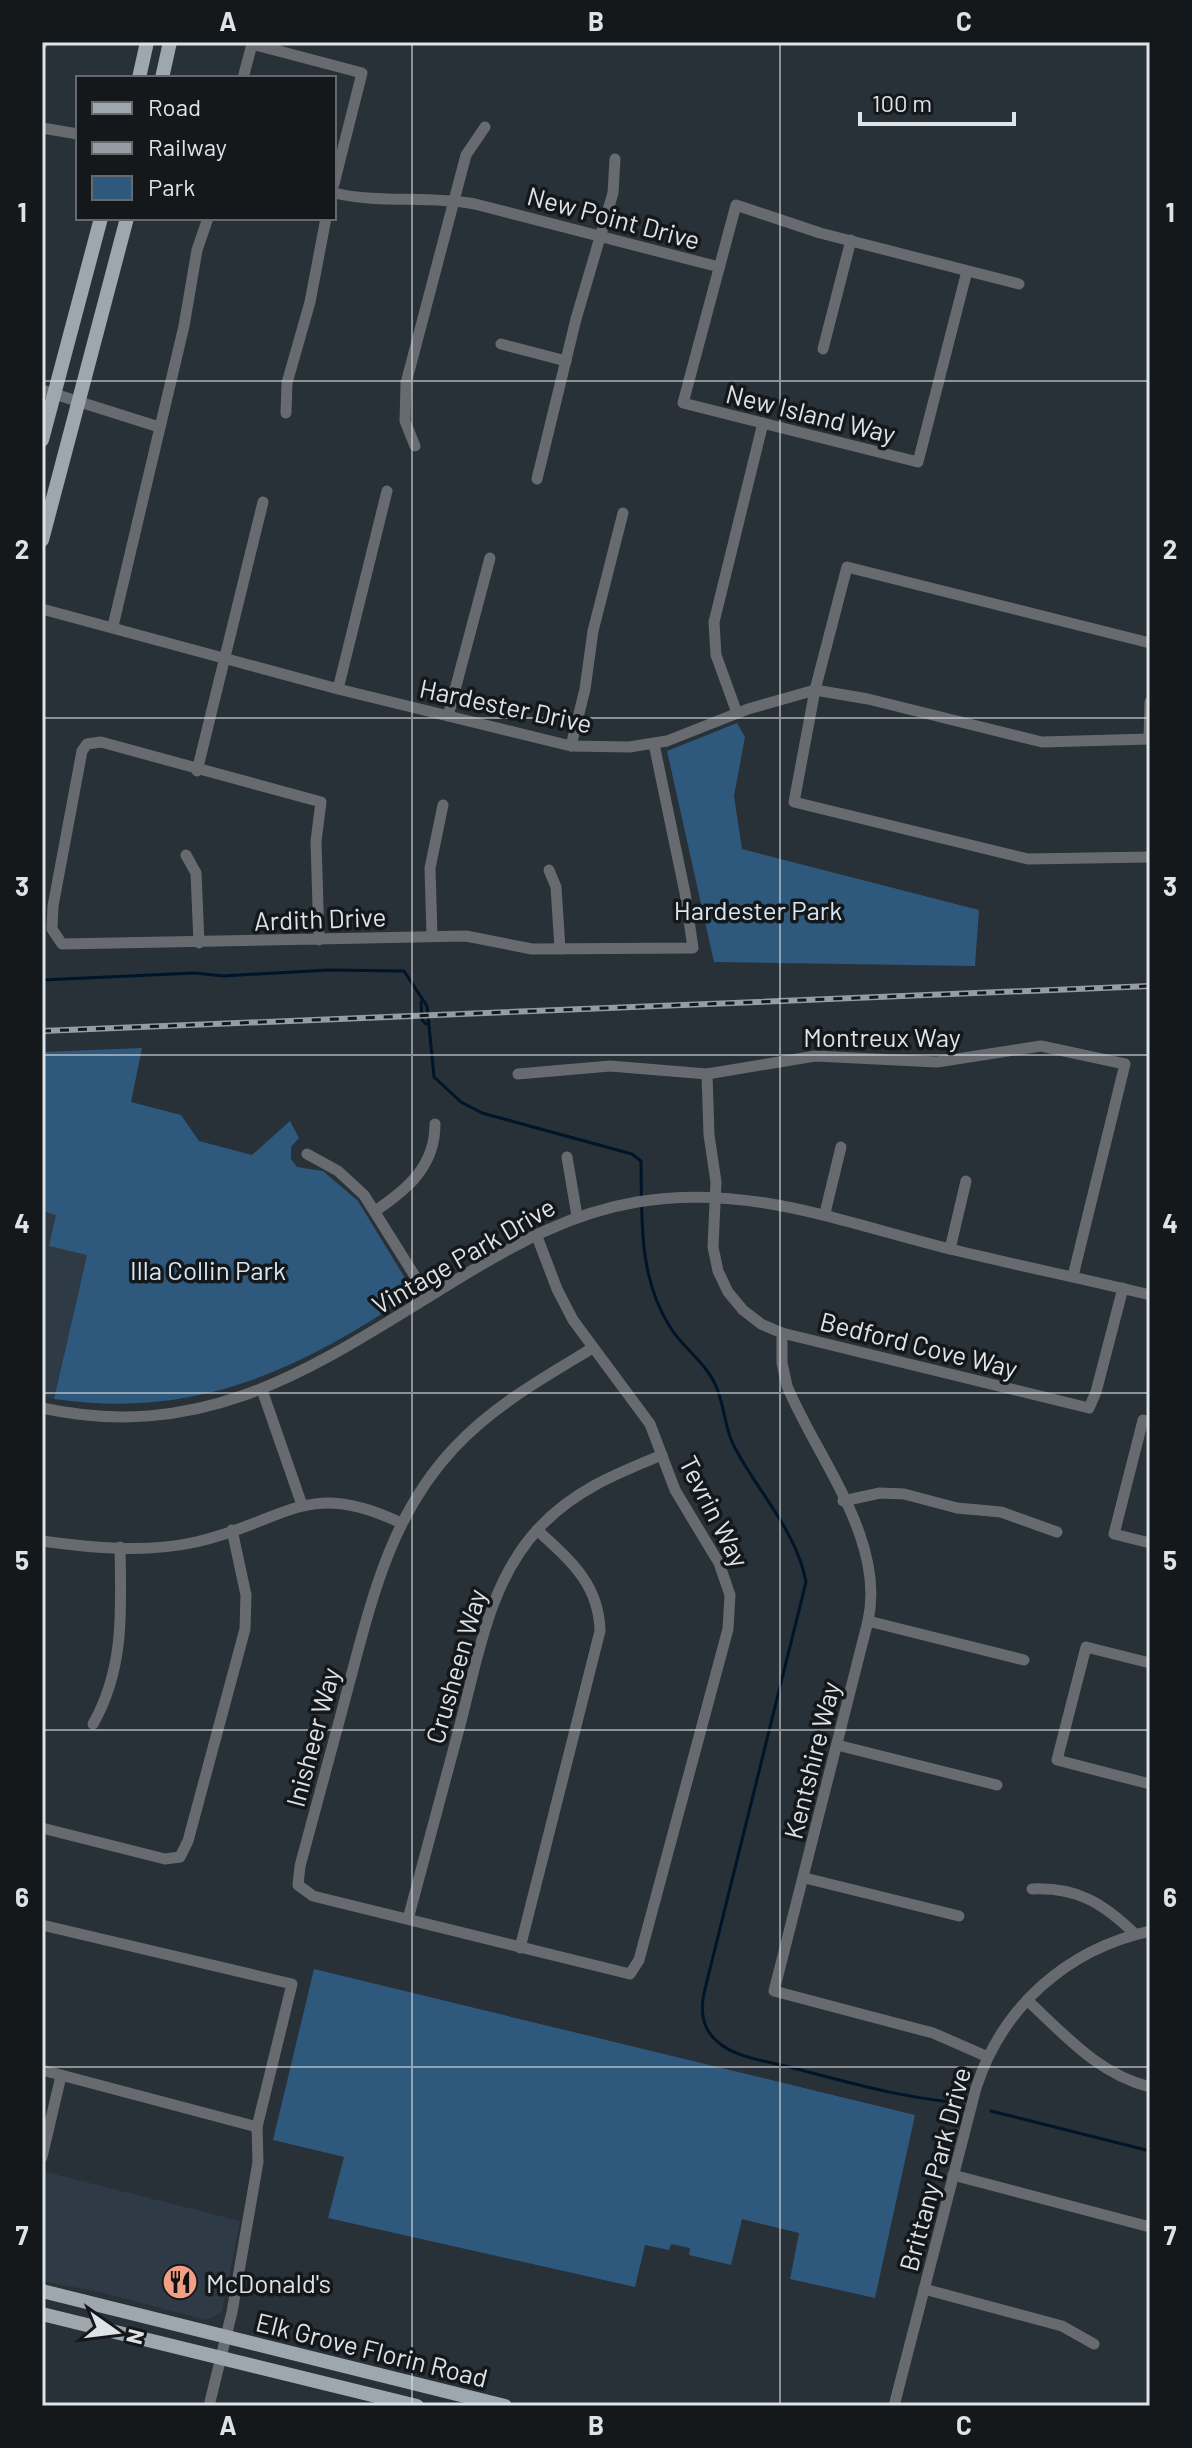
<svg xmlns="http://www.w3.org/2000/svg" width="1192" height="2448" viewBox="0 0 1192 2448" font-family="Barlow,sans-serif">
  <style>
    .built { fill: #2e3b47 }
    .green { fill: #2f587d }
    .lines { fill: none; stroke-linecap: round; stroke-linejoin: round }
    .stream { stroke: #011528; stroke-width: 3 }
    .minor { stroke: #676b6f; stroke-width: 11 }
    .major { stroke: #9ea6ae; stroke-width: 14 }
    .rail-casing { stroke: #969ca3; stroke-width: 6 }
    .rail { stroke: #14181b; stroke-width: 3; stroke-dasharray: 9; stroke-linecap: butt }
    .grid { fill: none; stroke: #dee3e8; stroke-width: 2; stroke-opacity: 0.55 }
    .labels { text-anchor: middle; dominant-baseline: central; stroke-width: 7; stroke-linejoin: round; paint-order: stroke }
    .street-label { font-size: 26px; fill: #dee3e8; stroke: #14181b }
    .park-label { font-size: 26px; fill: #d9e6f3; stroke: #14181b }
    .poi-label { font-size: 26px; fill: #dee3e8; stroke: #14181b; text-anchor: start }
    .neatline { fill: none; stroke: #dee3e8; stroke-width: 3 }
    .grid-label { font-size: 26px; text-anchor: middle; font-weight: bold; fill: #dee3e8 }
  </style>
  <rect width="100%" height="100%" fill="#283038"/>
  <!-- built -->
  <g class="built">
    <polygon points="42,1211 57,1214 87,1255 54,1399 42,1396"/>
    <polygon points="42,2171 240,2221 222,2312 206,2320 104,2293 42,2281"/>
  </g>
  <!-- green -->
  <g class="green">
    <polygon points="737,723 745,737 734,796 742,849 979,910 975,966 714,962 667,751"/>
    <path d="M142 1048 131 1102 181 1115 199 1141 252 1155 290 1121 299 1138 291 1147V1159L297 1167 323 1171 358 1201 408 1283V1297C293 1373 194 1419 54 1399L87 1255 49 1246 56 1215 42 1211V1052Z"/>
    <polygon points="314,1969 915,2115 875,2298 790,2279 799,2233 742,2219 731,2265 689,2255 690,2248 671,2244 669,2250 645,2245 635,2287 328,2218 344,2157 273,2140"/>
  </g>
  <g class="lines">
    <!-- stream -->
    <g class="stream">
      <path d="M42 980 195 973 223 976 328 970 404 971 427 1006 434 1077 461 1102 482 1113 632 1154 641 1161C642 1217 638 1277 670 1327 682 1347 705 1362 715 1384 725 1404 724 1429 735 1448 758 1492 797 1532 806 1582L704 1993C700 2012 702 2030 719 2043 737 2058 767 2061 789 2067 844 2081 897 2097 953 2102"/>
      <polyline points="421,1002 422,1020 426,1024"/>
      <polyline points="991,2111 1150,2151"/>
    </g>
    <!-- minor -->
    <g class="minor">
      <polyline points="42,44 42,42"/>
      <polyline points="243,78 252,44 362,73 334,184"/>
      <polyline points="42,128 78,134"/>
      <path d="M334 193C381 204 427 195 475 204L719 267"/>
      <polyline points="967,271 918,462 683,403 736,205 820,233 1019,284"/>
      <polyline points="501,344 566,361"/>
      <polyline points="823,349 851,240"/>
      <polyline points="42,390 159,427"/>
      <polyline points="286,413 287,383 310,302 326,218"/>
      <polyline points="415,446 405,421 406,383 466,155 485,127"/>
      <polyline points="537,479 576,319 613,193 615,159"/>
      <polyline points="42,609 338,689 571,746 629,747 667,741 748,709 815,690 868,699 1042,742 1150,739"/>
      <polyline points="113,626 184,326 197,250 208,218"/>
      <polyline points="1150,643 847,567 815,690 794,802 1028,859 1150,857"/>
      <polyline points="338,689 387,491"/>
      <polyline points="737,713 716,655 714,622 763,423"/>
      <polyline points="448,716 490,558"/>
      <polyline points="1149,739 1150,702"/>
      <polyline points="571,746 585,689 593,631 623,513"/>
      <polyline points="197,771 263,502"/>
      <polyline points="186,855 196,873 199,943"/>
      <polyline points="549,870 556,887 560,949"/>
      <polyline points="432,935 430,868 443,805"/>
      <polyline points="319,940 316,841 321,802 101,742 87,744 82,751 53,906 52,929 62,944 466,936 532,949 693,948 685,893 654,744"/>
      <polyline points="518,1074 610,1066 707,1074 815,1056 937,1062 1041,1046 1125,1064 1073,1276"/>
      <polyline points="707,1074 709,1135 716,1182 713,1247 718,1271 728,1292 743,1310 761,1324 782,1333 1089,1408 1096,1392 1123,1288"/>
      <polyline points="307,1154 338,1171 364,1195 428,1297"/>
      <polyline points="567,1157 577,1216"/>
      <path d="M375 1211C408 1189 435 1166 435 1124"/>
      <polyline points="825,1213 841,1147"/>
      <path d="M536 1234 557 1289 573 1320 650 1424 675 1490 719 1563 730 1595 728 1629 639 1960 630 1974 313 1896 298 1885 300 1866C316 1806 333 1745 349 1684 372 1598 391 1515 454 1448 493 1406 543 1378 591 1349"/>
      <polyline points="950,1249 966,1181"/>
      <path d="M782 1333V1363L787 1386C817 1458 886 1540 868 1621L774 1991 933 2033 988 2057"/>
      <polyline points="262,1390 302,1505"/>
      <path d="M42 1408C213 1445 324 1360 461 1277 517 1243 571 1213 637 1202 747 1183 845 1223 950 1249 1016 1265 1084 1279 1150 1295"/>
      <polyline points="1150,1422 1143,1420 1114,1534 1150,1543"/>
      <polyline points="843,1501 880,1493 904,1494 957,1508 1001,1512 1057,1532"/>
      <path d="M42 1541C91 1548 147 1553 196 1542 285 1522 305 1477 401 1523"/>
      <polyline points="868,1621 1024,1660"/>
      <polyline points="1150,1663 1086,1647 1057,1760 1150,1784"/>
      <path d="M93 1724C125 1668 121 1609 120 1547"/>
      <polyline points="837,1745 997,1785"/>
      <polyline points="42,1828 165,1859 180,1857 188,1841 245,1629 246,1595 232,1530"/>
      <polyline points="805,1878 959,1916"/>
      <path d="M1032 1889C1077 1887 1103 1903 1135 1934"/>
      <path d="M408 1919C426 1854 443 1789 460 1725 478 1657 489 1582 538 1529 573 1491 615 1474 662 1455"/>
      <polyline points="42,1925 292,1984 257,2127 258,2162 232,2312 209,2406"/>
      <path d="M520 1948 600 1631C599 1584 570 1560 537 1530"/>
      <path d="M1027 2000C1065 2035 1098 2074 1150 2087"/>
      <polyline points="42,2070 257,2127"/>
      <polyline points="42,2157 61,2076"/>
      <polyline points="953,2175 1150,2227"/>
      <polyline points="924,2289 1062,2326 1094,2344"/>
      <path d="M894 2406 976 2088C1002 2007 1067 1949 1150 1931"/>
    </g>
    <!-- major -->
    <g class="major">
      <polyline points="139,78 147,42"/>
      <polyline points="162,78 170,42"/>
      <polyline points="42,440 101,218"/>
      <polyline points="42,540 127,218"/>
      <polyline points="42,2291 505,2406"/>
      <polyline points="42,2314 417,2406"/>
    </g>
    <defs>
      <polyline id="rail" points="42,1031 1150,986"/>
    </defs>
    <!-- rail casing -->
    <use href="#rail" class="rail-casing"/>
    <!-- rail -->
    <use href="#rail" class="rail"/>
  </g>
  <!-- grid -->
  <path class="grid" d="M412 42V2406M780 42V2406M42 381H1150M42 718H1150M42 1055H1150M42 1393H1150M42 1730H1150M42 2067H1150"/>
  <!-- icons -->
  <defs>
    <symbol id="restaurant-disc" viewBox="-11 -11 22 22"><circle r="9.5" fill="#f39f85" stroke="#14181b"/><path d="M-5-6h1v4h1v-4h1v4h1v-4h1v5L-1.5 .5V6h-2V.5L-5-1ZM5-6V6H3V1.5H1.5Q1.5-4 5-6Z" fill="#111"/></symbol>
  </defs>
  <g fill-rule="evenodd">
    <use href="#restaurant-disc" x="160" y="2262" width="40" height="40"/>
  </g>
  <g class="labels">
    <!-- street labels -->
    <g class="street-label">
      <text transform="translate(614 217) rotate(15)">New Point Drive</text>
      <text transform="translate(811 413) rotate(14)">New Island Way</text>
      <text transform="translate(506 705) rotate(12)">Hardester Drive</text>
      <text transform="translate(320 918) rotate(-2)">Ardith Drive</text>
      <text x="882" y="1036">Montreux Way</text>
      <text transform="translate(463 1255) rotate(-30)">Vintage Park Drive</text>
      <text transform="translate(919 1344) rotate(14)">Bedford Cove Way</text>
      <text transform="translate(715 1511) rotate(63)">Tevrin Way</text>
      <text transform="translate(455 1666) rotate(-74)">Crusheen Way</text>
      <text transform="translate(312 1737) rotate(-75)">Inisheer Way</text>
      <text transform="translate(811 1760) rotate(-76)">Kentshire Way</text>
      <text transform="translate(934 2169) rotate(-75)">Brittany Park Drive</text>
      <text transform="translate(372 2349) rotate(14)">Elk Grove Florin Road</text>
    </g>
    <!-- park labels -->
    <g class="park-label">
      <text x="758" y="909">Hardester Park</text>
      <text x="208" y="1269">Illa Collin Park</text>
    </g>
    <!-- poi labels -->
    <g class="poi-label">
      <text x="206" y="2282">McDonald's</text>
    </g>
  </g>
  <!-- border -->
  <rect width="1192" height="2448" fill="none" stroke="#14181b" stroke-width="88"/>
  <!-- legend -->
  <rect x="76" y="76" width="260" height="144" fill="#14181b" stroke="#65696d" stroke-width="2"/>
  <rect x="92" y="102" width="40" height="12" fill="#9ea6ae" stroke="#65696d" stroke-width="2"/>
  <text x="148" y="116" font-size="24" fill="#dee3e8">Road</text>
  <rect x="92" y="142" width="40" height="12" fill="#969ca3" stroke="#65696d" stroke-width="2"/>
  <text x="148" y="156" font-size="24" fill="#dee3e8">Railway</text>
  <rect x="92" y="176" width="40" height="24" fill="#2f587d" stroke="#65696d" stroke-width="2"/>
  <text x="148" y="196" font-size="24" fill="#dee3e8">Park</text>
  <!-- north arrow -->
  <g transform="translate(116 2332) rotate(104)" stroke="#14181b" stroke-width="6" paint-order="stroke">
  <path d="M0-6L14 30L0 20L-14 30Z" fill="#dee3e8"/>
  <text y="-12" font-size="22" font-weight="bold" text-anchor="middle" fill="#dee3e8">N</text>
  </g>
  <!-- scale -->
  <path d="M860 112v12h154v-12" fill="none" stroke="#dee3e8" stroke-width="4"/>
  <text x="872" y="112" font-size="24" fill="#dee3e8" stroke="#14181b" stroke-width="6" paint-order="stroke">100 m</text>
  <rect x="44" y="44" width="1104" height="2360" class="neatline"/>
  <g class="grid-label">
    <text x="228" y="31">A</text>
    <text x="596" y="31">B</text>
    <text x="964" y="31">C</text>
    <text x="22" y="222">1</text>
    <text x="1170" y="222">1</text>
    <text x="22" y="559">2</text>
    <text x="1170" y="559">2</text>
    <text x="22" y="896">3</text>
    <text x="1170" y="896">3</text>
    <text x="22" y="1233">4</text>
    <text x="1170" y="1233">4</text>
    <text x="22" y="1570">5</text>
    <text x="1170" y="1570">5</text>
    <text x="22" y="1907">6</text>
    <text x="1170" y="1907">6</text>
    <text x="22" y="2245">7</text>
    <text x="1170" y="2245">7</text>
    <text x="228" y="2435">A</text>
    <text x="596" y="2435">B</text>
    <text x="964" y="2435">C</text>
  </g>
</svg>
